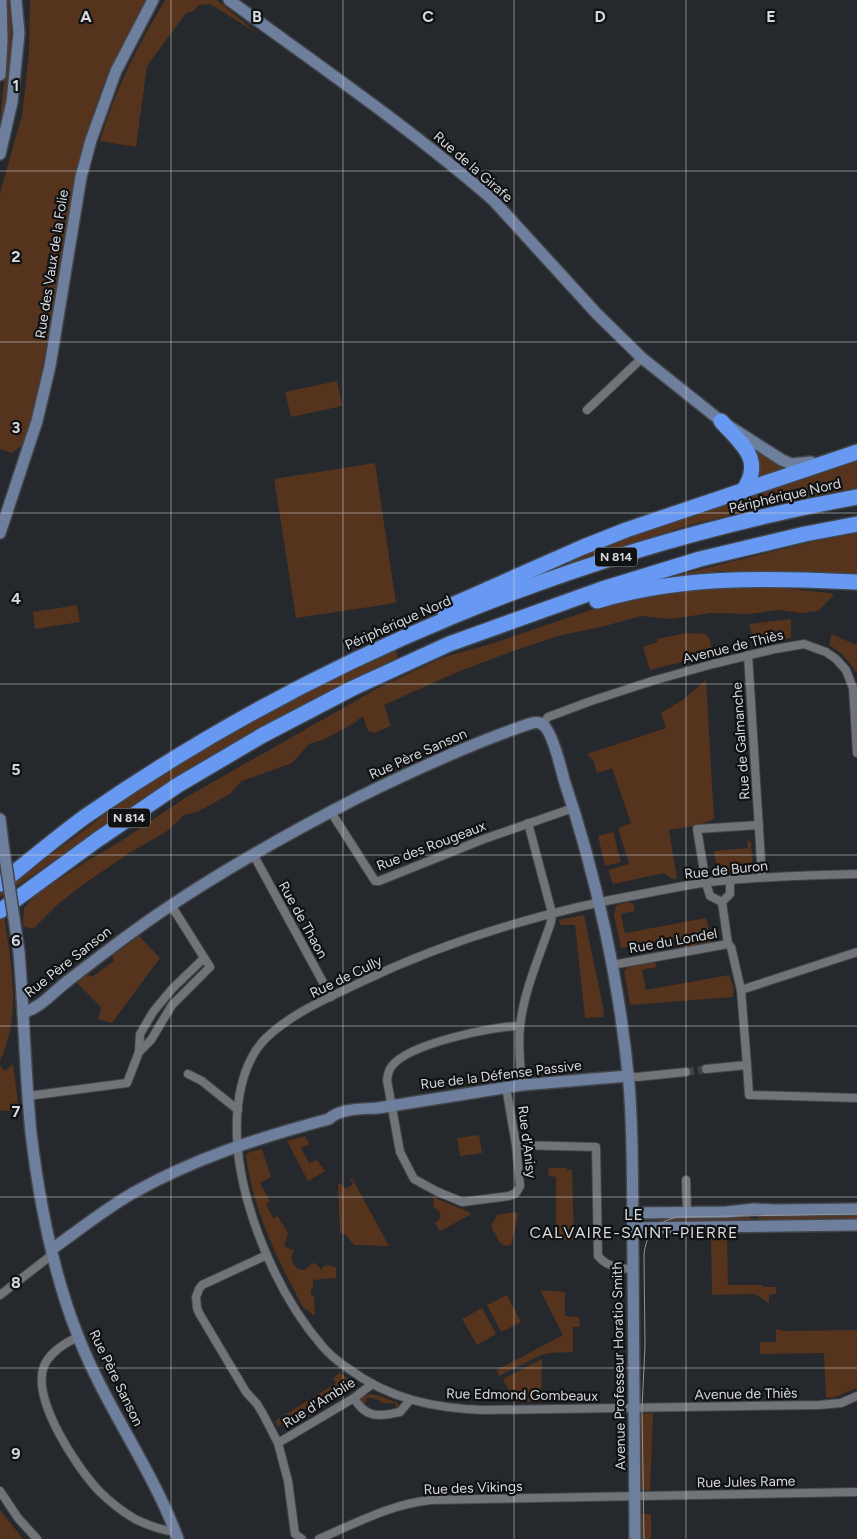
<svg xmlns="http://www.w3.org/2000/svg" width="857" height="1539" viewBox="0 0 857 1539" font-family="Figtree,sans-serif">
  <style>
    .green { fill: #56331c }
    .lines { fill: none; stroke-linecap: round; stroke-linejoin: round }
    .street-tunnel { stroke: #404346; stroke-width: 8; stroke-dasharray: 8 4; stroke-linecap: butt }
    .street-casing { stroke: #424549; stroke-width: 10 }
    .secondary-casing { stroke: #424549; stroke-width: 14 }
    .highway-casing { stroke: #424549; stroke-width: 18 }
    .street { stroke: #707479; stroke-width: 8 }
    .secondary { stroke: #6d7f9d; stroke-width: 11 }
    .highway { stroke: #6799f2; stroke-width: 15 }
    .tram { stroke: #939599; stroke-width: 1 }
    .secondary-bridge-casing { stroke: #424549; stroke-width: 14; stroke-linecap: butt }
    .secondary-bridge { stroke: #6d7f9d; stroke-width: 11 }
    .grid { fill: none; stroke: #d7d9dc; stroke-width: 1; stroke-opacity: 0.55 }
    .labels { text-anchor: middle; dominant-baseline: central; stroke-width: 4.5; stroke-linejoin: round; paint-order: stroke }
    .shield { fill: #0f1113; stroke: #9b9da0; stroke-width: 1 }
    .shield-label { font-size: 12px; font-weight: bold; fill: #d7d9dc }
    .street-label { font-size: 14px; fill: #d7d9dc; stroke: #0f1113 }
    .quarter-label { font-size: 16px; letter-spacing: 1px; fill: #d7d9dc; stroke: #0f1113 }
    .grid-label { font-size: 16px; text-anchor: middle; font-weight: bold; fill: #d7d9dc; stroke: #0f1113; stroke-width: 4.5; stroke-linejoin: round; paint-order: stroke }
  </style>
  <rect width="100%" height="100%" fill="#25282c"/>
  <!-- green -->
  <g class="green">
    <path d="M6 0H11C13 45 11 91 0 135 0 101 7 68 8 35 8 23 7 11 6 0Z"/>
    <polygon points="30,0 147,0 121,50 101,91 84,141 36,401 23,445 11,453 0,449 0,193 22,115 29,53"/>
    <path d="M165 0H217L257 33 210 4 199 5 193 11 186 13 147 66 136 147 100 141C115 90 138 45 165 0Z"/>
    <polygon points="337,381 342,406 291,417 285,392"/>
    <polygon points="752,445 782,467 782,469 756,480"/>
    <polygon points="857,458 857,488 778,504 689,525 549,571 549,568 660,524"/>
    <polygon points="375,463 396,603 296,618 274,479"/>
    <polygon points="857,533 857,573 773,571 723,571 674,576 816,541"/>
    <polygon points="753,585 829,593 834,595 818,611 801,613 779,610 749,614 711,613 672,619 641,616 605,626 558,636 513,651 460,671 384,705 391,726 374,733 368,731 363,716 354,723 325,739 309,744 292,763 242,781 230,794 197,812 184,815 166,832 129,853 77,889 57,905 33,929 23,926 24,908 35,895 87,861 118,843 185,798 378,688 444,657 494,643 596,608 672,591"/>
    <polygon points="77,605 80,622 35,629 33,612"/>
    <polygon points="791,619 791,638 773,641 755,646 749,624"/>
    <path d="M686 633C708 634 709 631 713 654L650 670 643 647 658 642 657 639Z"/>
    <path d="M833 635 857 645V674C849 661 842 652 829 645L831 636Z"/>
    <polygon points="395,648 399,662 115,820 0,897 0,893 139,789 256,717"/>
    <polygon points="706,680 714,819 695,826 669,830 677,878 673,879 664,873 613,884 608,870 629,864 618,828 631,823 612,768 597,773 593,760 587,754 666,728 661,713 684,699"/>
    <polygon points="613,832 621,862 605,866 598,836"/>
    <polygon points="747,840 751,842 753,869 752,870 718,874 714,851 748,848"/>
    <polygon points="629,902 633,904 635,911 621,914 625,933 706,918 712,941 710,944 680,948 677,938 621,948 614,915 616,905"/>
    <path d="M4 915C11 964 22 1014 0 1061V918Z"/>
    <polygon points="584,915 603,1007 604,1017 585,1018 575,925 560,925 559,920"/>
    <polygon points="139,936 160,958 112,1023 98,1019 101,1007 77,983 87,974 92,977 114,961 112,956"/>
    <polygon points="655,961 656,967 642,970 646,990 729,975 734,988 733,997 630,1005 624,971 629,967"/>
    <polygon points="13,1064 19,1110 0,1111 0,1066 5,1071"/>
    <polygon points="479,1135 482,1153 460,1156 457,1138"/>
    <polygon points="305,1136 309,1144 301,1148 309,1163 317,1160 325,1171 308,1181 287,1141"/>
    <path d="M262 1149 271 1177 260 1183 270 1201 266 1204 273 1218 278 1216 288 1234 284 1246 294 1251C289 1259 292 1263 298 1269L304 1270 313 1263 316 1264 320 1268V1271C324 1264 329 1264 336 1268V1278L313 1280V1289H311V1295L314 1296 315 1316C312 1313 306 1310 303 1307 299 1301 296 1293 292 1286 271 1246 251 1200 246 1155L250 1152Z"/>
    <polygon points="548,1168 567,1168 567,1170 572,1170 574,1240 556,1240 556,1177 549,1176"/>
    <polygon points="352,1178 389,1246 354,1245 347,1236 340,1232 338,1184 341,1183 343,1187 347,1188 352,1185 353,1182 349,1179"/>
    <path d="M433 1197 471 1213 470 1215 440 1231 435 1223 440 1219C441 1214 439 1209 434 1208Z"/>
    <polygon points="758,1211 857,1211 857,1223 759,1225"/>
    <polygon points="516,1212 518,1215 511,1245 505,1246 500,1243 491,1226 497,1215"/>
    <polygon points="751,1212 750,1225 654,1224 662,1218"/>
    <polygon points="727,1237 728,1285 762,1285 764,1287 776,1287 776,1294 769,1295 769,1303 755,1294 712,1295 711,1238"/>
    <polygon points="540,1290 565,1292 565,1316 579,1317 580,1327 573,1327 573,1352 550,1353 541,1355 499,1376 497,1370 563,1335"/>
    <polygon points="507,1295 521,1322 501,1332 487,1305"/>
    <polygon points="482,1308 496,1334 477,1345 462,1319"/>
    <polygon points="776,1329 784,1331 857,1330 857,1388 835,1397 826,1398 824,1353 760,1354 760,1342 776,1342"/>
    <polygon points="542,1359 541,1401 515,1402 503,1379"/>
    <polygon points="340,1373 347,1378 347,1385 286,1420 278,1427 275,1421 336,1383 333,1378"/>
    <polygon points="369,1394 376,1395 398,1403 399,1407 396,1408 395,1403 382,1403 379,1400 367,1397 364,1406 361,1403 362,1397"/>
    <polygon points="653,1413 650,1491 643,1490 641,1488 639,1418 643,1414"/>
    <polygon points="0,1510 23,1539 0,1539"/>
    <rect x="639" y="1514" width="12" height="25"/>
  </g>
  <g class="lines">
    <!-- street-tunnel -->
    <polyline class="street-tunnel" points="686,1072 706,1069"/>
    <defs>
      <g id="street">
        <polyline points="587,410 642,358"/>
        <polyline points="748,655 762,877"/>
        <polyline points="543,724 548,717 591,701 652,681 713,664 775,649 804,644 826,652 836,659 846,670 853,688 857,753"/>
        <polyline points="331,812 375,881 379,881 484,839 573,808"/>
        <polyline points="253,854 331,997"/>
        <path d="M857 874C808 875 758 877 709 882 688 885 667 889 647 893 546 911 452 938 359 983 328 998 292 1013 266 1038 248 1056 241 1080 238 1105 229 1183 272 1288 323 1347 330 1355 340 1363 349 1369 389 1399 434 1408 483 1410L819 1405 841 1403 857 1396"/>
        <polyline points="722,902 730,894 730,880"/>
        <polyline points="612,965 728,944"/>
        <polyline points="741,990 731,947 728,944 722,902 710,896 706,883 697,829 759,825"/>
        <polyline points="139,1052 151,1040 172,1005 210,967 171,905"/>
        <polyline points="747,1065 741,990 857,952"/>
        <polyline points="706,1069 747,1065 749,1095 857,1098"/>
        <polyline points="188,1074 202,1081 238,1110"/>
        <polyline points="628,1076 637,1077 686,1072"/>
        <path d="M522 1085C520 1066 518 1046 520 1027 523 993 540 955 551 922L552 913 528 823"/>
        <path d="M506 1087 516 1145 520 1186 516 1193 509 1196 462 1202 436 1191 414 1179 400 1152 387 1080C388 1075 388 1070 392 1066 408 1044 493 1026 520 1026"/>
        <polyline points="28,1096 127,1083 139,1052 140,1034 153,1012 172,989 204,958"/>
        <path d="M516 1145 596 1147 598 1256C606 1266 620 1269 633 1269"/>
        <polyline points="686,1180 687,1211"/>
        <polyline points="267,1255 202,1285 199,1289 196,1297 197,1308 199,1313 246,1392 257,1404 263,1414 278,1443 288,1481 295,1534 302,1539"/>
        <polyline points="0,1295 53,1254"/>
        <path d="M78 1337C65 1343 50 1352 44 1366 31 1399 77 1468 99 1491 109 1501 123 1512 135 1519 147 1525 162 1530 175 1532"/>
        <path d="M354 1398C365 1418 379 1417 400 1412L410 1400"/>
        <polyline points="278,1443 354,1398 372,1384"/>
        <polyline points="0,1491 18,1518 37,1539"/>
        <path d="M319 1539C356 1523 391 1504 431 1500L857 1492"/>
      </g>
      <g id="secondary">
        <path d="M229 0C318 65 410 128 493 200L597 314 642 358 721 421 782 460 791 464 811 462"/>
        <polyline points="0,75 2,40 1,0"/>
        <polyline points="0,154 12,102 19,33 16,0"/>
        <polyline points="0,533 37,421 50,366 81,177 91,140 116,71 153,0"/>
        <polyline points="0,819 3,844"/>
        <path d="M19 952C24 1012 25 1073 31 1133 39 1200 53 1273 78 1336 105 1406 152 1468 178 1539"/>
        <path d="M23 1013C42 1007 54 991 69 980 100 956 131 932 164 910 226 868 291 832 357 798 414 770 472 743 532 723 536 722 540 722 543 725 552 731 561 768 564 780 596 874 620 985 629 1084 634 1142 632 1199 633 1257 633 1351 635 1445 635 1539"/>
        <polyline points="633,1213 727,1212 754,1209 775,1210 857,1209"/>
        <polyline points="633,1228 857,1225"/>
        <path d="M52 1249C79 1230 105 1209 133 1193 195 1158 261 1137 329 1119 341 1108 363 1109 378 1108L522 1085 628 1076"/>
      </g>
      <g id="highway">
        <path d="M721 421C741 444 765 459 743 491"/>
        <path d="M597 601C682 575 769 578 857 582"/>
        <polyline points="443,609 583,547 626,530 857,452"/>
        <path d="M0 884C29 861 57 837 86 816 317 656 581 548 857 497"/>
        <polyline points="0,911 97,840 178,785 263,735 353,688 449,644 602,589 700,559 805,534 857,524"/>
      </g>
    </defs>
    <!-- street casing -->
    <use href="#street" class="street-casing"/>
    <!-- secondary casing -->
    <use href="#secondary" class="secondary-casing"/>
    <!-- highway casing -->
    <use href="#highway" class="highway-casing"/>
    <!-- street -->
    <use href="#street" class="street"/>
    <!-- secondary -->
    <use href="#secondary" class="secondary"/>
    <!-- highway -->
    <use href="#highway" class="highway"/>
    <!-- tram -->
    <path class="tram" d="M644 1539 642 1408 645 1346 644 1255C646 1233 657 1222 677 1217L857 1214"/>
    <defs>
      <polyline id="secondary-bridge" points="3,844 19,952"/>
    </defs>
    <!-- secondary-bridge casing -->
    <use href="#secondary-bridge" class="secondary-bridge-casing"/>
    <!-- secondary-bridge -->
    <use href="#secondary-bridge" class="secondary-bridge"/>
  </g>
  <!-- grid -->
  <path class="grid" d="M171 0V1539M343 0V1539M514 0V1539M686 0V1539M0 171H857M0 342H857M0 513H857M0 684H857M0 855H857M0 1026H857M0 1197H857M0 1368H857"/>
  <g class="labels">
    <!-- shield labels -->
    <g class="shield">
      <rect x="595" y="547.5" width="42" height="19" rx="4"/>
      <rect x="108" y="808.5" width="42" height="19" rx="4"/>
    </g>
    <g class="shield-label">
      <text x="616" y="557">N 814</text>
      <text x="129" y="818">N 814</text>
    </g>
    <!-- street labels -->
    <g class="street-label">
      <text transform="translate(473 167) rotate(41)">Rue de la Girafe</text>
      <text transform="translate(52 264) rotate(-81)">Rue des Vaux de la Folie</text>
      <text transform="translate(785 496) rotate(-13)">Périphérique Nord</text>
      <text transform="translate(398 623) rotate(-24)">Périphérique Nord</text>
      <text transform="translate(733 647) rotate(-14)">Avenue de Thiès</text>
      <text transform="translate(741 741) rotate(-94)">Rue de Galmanche</text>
      <text transform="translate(418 754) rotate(-24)">Rue Père Sanson</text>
      <text transform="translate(431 846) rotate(-21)">Rue des Rougeaux</text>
      <text transform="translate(726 870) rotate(-6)">Rue de Buron</text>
      <text transform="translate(303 920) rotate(61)">Rue de Thaon</text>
      <text transform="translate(673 941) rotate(-10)">Rue du Londel</text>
      <text transform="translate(68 962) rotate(-38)">Rue Père Sanson</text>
      <text transform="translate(346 977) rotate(-26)">Rue de Cully</text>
      <text transform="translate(501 1075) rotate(-7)">Rue de la Défense Passive</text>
      <text transform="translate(527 1142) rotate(83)">Rue d'Anisy</text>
      <text transform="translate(619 1366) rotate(-91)">Avenue Professeur Horatio Smith</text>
      <text transform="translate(116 1378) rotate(64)">Rue Père Sanson</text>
      <text transform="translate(746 1394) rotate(-1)">Avenue de Thiès</text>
      <text transform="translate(522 1395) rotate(1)">Rue Edmond Gombeaux</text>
      <text transform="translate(319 1403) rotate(-32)">Rue d'Amblie</text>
      <text transform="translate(746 1482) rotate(-1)">Rue Jules Rame</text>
      <text transform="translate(473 1488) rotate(-2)">Rue des Vikings</text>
    </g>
    <!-- quarter labels -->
    <g class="quarter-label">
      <text x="634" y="1214">LE<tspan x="634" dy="18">CALVAIRE-SAINT-PIERRE</tspan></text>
    </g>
  </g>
  <g class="grid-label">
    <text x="86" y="22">A</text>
    <text x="257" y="22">B</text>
    <text x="428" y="22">C</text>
    <text x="600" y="22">D</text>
    <text x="771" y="22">E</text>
    <text x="16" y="91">1</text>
    <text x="16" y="262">2</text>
    <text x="16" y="433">3</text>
    <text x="16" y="604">4</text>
    <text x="16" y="775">5</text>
    <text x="16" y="946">6</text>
    <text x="16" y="1117">7</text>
    <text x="16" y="1288">8</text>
    <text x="16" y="1459">9</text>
  </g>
</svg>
